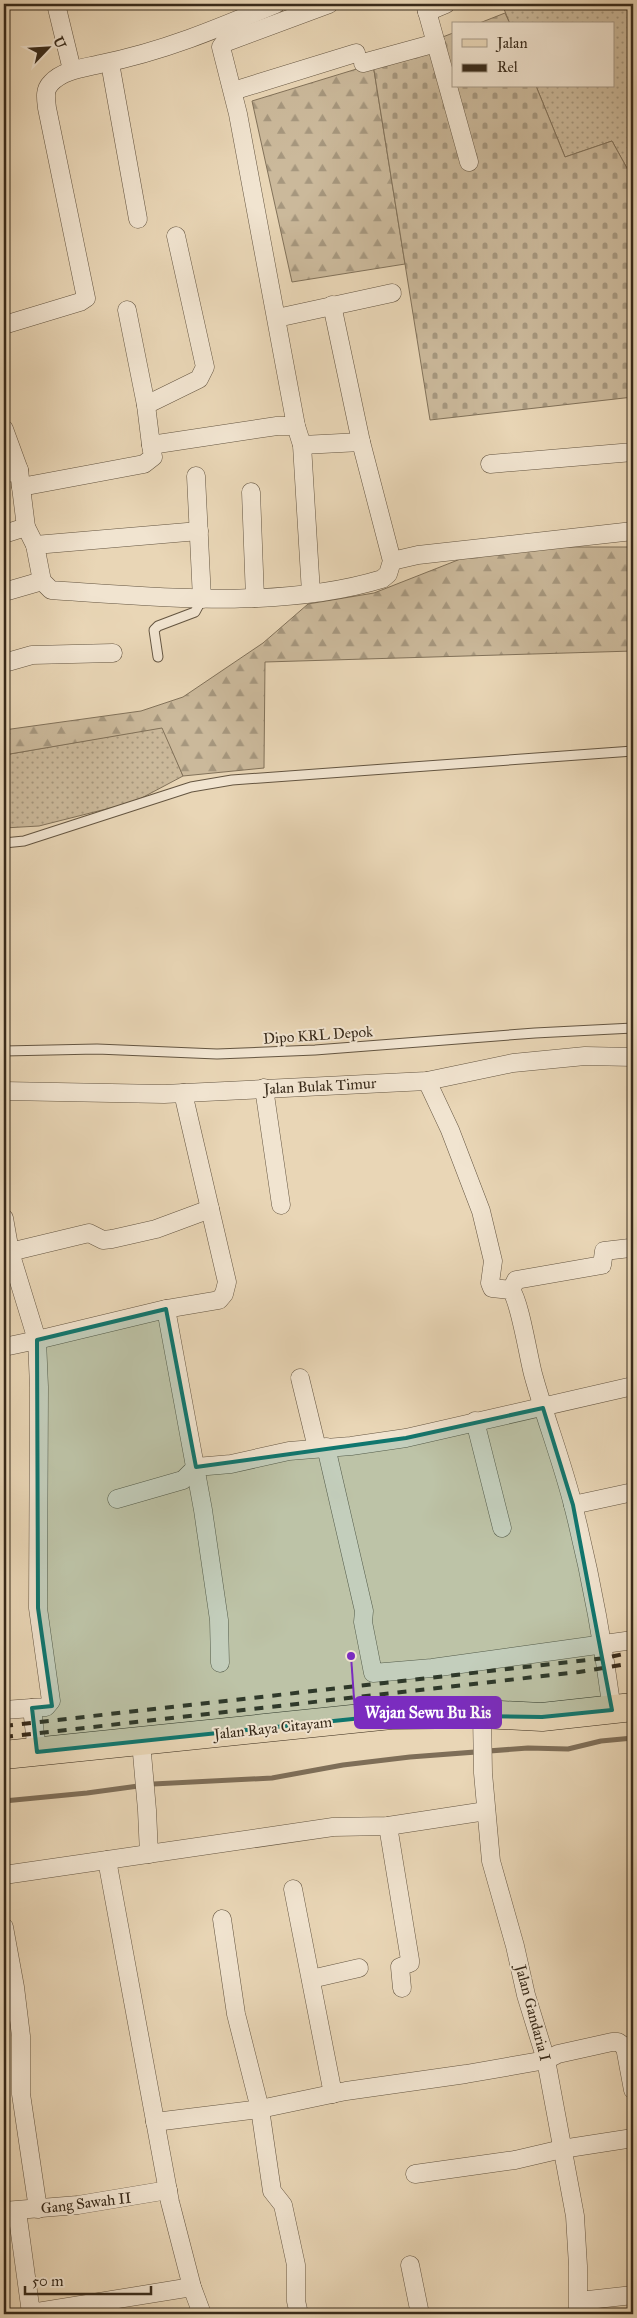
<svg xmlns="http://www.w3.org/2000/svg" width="637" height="2318" viewBox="0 0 637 2318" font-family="'IM FELL Great Primer',serif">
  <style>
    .grass { fill: url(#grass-dots); stroke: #82725a }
    .forest { fill: url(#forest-firs); stroke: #82725a }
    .cemetery { fill: url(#cemetery-stones); stroke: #82725a }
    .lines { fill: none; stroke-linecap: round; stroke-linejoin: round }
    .stream { stroke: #7e6e58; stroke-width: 5 }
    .lane-casing { stroke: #645541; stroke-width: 11 }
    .street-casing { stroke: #645541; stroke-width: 19 }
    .primary-casing { stroke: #382a1a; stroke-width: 29 }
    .lane { stroke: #f1e4d0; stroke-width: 9 }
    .street { stroke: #f1e4d0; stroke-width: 18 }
    .primary { stroke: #e9d6b6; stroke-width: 28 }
    .rail { stroke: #382a1a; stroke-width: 4; stroke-dasharray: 9 9; stroke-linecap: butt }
    .marked { fill: #0f766e; fill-opacity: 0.2; stroke: #0f766e; stroke-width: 4; stroke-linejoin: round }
    .labels { text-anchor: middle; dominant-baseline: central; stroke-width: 4; stroke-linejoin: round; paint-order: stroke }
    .street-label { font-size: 15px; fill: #382a1a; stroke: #f1e4d0 }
    .leader { fill: none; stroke: #7b2cbf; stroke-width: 2 }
    .callout-dot { fill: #7b2cbf; stroke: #f1e4d0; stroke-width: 2 }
    .callout { fill: #7b2cbf; stroke: #7b2cbf; stroke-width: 2 }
    .callout-label { font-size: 16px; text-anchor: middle; font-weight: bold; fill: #fff }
  </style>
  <defs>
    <pattern id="grass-dots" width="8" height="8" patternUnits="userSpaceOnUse" patternTransform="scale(1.25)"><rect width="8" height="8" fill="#cbb99b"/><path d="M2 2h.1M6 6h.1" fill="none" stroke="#a6977e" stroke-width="1.8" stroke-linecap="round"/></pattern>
    <pattern id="forest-firs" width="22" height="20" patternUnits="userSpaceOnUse" patternTransform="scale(1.25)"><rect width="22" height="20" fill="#cbb99b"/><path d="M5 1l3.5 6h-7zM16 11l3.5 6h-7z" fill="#a6977e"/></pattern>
    <pattern id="cemetery-stones" width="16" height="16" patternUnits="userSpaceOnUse" patternTransform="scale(1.25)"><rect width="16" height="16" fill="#cbb99b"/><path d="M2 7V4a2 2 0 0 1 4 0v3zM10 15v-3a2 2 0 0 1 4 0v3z" fill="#a6977e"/></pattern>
  </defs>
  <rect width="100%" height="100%" fill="#e9d6b6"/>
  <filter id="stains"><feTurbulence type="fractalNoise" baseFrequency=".004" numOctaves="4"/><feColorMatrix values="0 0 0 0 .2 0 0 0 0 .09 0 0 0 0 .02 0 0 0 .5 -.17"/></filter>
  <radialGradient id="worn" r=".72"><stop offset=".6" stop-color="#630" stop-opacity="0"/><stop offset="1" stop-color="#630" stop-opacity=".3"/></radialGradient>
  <!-- grass -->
  <g class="grass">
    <polygon points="502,4 633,4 633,169 628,170 612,141 565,157 536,86 613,86 613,24 510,24"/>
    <polygon points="163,727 183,776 134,802 39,826 4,828 4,755"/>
  </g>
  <!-- forest -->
  <g class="forest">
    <polygon points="373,64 405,264 292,282 252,101"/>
    <polygon points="491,547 633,547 633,651 265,662 264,768 183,776 162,728 4,755 4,730 141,711 183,697 263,643 308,604 374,593"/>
  </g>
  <!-- cemetery -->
  <g class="cemetery">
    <polygon points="505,13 510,24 477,24"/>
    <polygon points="453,33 453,86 536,86 565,157 612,141 628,170 633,169 633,397 430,420 373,64"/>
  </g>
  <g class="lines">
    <!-- stream -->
    <polyline class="stream" points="4,1801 87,1793 153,1784 272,1778 343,1765 410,1757 528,1748 568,1749 601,1741 633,1738"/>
    <defs>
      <g id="lane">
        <polyline points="158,657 154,630 158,626 195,612 202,599"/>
        <polyline points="4,843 24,841 191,787 232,780 633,751"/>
        <polyline points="4,1051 97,1049 217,1054 315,1050 535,1033 633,1028"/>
      </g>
      <g id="street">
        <polyline points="56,4 72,70"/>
        <polyline points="425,4 469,162"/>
        <polyline points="427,12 446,4"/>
        <polyline points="110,63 138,219"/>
        <polyline points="363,63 436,43"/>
        <polyline points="233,91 356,53"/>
        <polyline points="127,310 146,405 151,445 277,426 296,426"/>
        <polyline points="277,318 392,293"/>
        <path d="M4 325 80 302 86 298 47 108C46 99 44 90 51 83 63 70 84 68 100 64 162 52 219 28 276 4"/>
        <polyline points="146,405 199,379 205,367 176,236"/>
        <polyline points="4,429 19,470 21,487 144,464 153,457 151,445"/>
        <polyline points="302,445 361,442"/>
        <polyline points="490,464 633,452"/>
        <polyline points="4,474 19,470"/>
        <polyline points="196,476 202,599"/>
        <polyline points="21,487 26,527 35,545 199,531"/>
        <polyline points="251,492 255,598"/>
        <polyline points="4,534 26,527"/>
        <path d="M35 545 42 581 51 590C156 597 280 610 382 579L388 574 392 561 361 442 332 305"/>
        <polyline points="392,561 418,555 633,531"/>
        <polyline points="4,592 42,581"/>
        <polyline points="311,593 302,445 296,426 238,114 221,47 224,43 329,4"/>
        <polyline points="4,663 32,655 113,653"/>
        <path d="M427 1081 450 1130 481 1211 493 1261 490 1283 492 1288 511 1290C520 1302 528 1355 533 1374 545 1418 562 1461 573 1505 590 1572 603 1642 612 1710"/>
        <polyline points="264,1088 281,1205"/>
        <polyline points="4,1091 164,1094 427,1081 513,1063 585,1056 633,1057"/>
        <polyline points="4,1218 10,1252 37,1340 166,1309 219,1300 224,1294 227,1282 183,1093"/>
        <polyline points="10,1252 89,1233 103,1240 112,1239 156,1229 210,1209"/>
        <polyline points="511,1290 516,1280 602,1265 604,1251 630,1248"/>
        <polyline points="166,1309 203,1510 219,1620 220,1663"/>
        <polyline points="4,1347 37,1340 39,1387 38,1608 51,1701 46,1707 4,1710"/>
        <polyline points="300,1378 317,1448"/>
        <polyline points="475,1421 502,1528"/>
        <polyline points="326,1447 364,1611 363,1622 373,1673 432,1668 633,1640"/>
        <polyline points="117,1499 183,1480 196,1467 231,1464 289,1451 351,1446 406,1438 633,1386"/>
        <polyline points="573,1505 633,1492"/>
        <polyline points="32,1708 37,1752"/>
        <polyline points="482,1714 483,1773 491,1861 515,1946 526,1995 546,2060 575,2216 578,2266 578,2314"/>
        <polyline points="141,1742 147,1810 149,1854"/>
        <polyline points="388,1826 410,1960 410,1963 400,1967 402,1988"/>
        <polyline points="107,1860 170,2202 192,2287 202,2314"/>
        <polyline points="4,1875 333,1827 388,1826 486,1811"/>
        <polyline points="293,1889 333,2094"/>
        <polyline points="222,1919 236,2014 260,2109 272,2191 283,2205 296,2265 296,2301 299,2314"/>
        <polyline points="4,1927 15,1987 21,2036 21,2094 38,2209"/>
        <polyline points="311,1979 359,1968"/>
        <polyline points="155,2122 260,2109 346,2091 466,2074 546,2060 558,2054 612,2042 618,2042 625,2047 633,2090"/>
        <polyline points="415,2174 515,2160 562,2149 633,2138"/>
        <polyline points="4,2211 78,2205 168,2190"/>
        <polyline points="17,2211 31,2313 192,2287"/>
        <polyline points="410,2265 420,2314"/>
        <polyline points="579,2301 633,2295"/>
      </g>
      <polyline id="primary" points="4,1755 391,1715 482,1714 542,1717 633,1707"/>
    </defs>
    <!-- lane casing -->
    <use href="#lane" class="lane-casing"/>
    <!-- street casing -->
    <use href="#street" class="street-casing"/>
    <!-- primary casing -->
    <use href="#primary" class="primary-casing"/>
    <!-- lane -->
    <use href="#lane" class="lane"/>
    <!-- street -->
    <use href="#street" class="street"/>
    <!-- primary -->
    <use href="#primary" class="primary"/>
    <!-- rail -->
    <g class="rail">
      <polyline points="4,1726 605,1658 633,1652"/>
      <polyline points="4,1737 579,1672 633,1663"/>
    </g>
  </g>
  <!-- marked area -->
  <path class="marked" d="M166 1309 196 1467 406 1438 543 1408 573 1505 612 1710 542 1717 391 1715 37 1752 32 1708 52 1706 38 1608 37 1340Z"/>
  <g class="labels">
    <!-- street labels -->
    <g class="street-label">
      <text transform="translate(318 1035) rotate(-4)">Dipo KRL Depok</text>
      <text transform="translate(320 1086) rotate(-3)">Jalan Bulak Timur</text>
      <text transform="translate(273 1728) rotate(-6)">Jalan Raya Citayam</text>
      <text transform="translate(533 2013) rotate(75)">Jalan Gandaria I</text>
      <text transform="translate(86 2203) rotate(-7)">Gang Sawah II</text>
    </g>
  </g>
  <!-- callouts -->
  <path class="leader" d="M351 1656L355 1712"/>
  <circle class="callout-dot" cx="351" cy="1656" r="5"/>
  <rect class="callout" x="355" y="1697" width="146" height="31" rx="5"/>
  <g class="callout-label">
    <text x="428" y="1718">Wajan Sewu Bu Ris</text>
  </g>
  <!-- margin -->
  <rect width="637" height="2318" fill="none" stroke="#e9d6b6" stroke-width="20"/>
  <rect x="5" y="5" width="627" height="2308" fill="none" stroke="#382a1a" stroke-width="2.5"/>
  <rect x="10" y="10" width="617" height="2298" fill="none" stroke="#382a1a"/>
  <!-- legend -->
  <rect x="452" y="22" width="162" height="65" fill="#f1e4d0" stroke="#a79a87"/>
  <rect x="462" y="39" width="25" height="8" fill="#e9d6b6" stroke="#a79a87"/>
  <text x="497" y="48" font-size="15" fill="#382a1a">Jalan</text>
  <rect x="462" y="64" width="25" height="8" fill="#382a1a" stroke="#a79a87"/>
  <text x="497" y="72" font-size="15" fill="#382a1a">Rel</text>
  <!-- north arrow -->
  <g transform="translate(48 48) rotate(65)" stroke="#f1e4d0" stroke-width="4" paint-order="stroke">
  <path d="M0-4L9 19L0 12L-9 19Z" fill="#382a1a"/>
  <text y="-8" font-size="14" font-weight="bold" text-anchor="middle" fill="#382a1a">U</text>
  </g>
  <!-- scale -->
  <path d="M25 2286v8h126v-8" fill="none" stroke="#382a1a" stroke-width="2.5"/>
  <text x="32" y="2286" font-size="15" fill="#382a1a" stroke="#f1e4d0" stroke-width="4" paint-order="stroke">50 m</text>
  <rect width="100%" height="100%" filter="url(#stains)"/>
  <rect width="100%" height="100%" fill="url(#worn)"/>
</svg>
